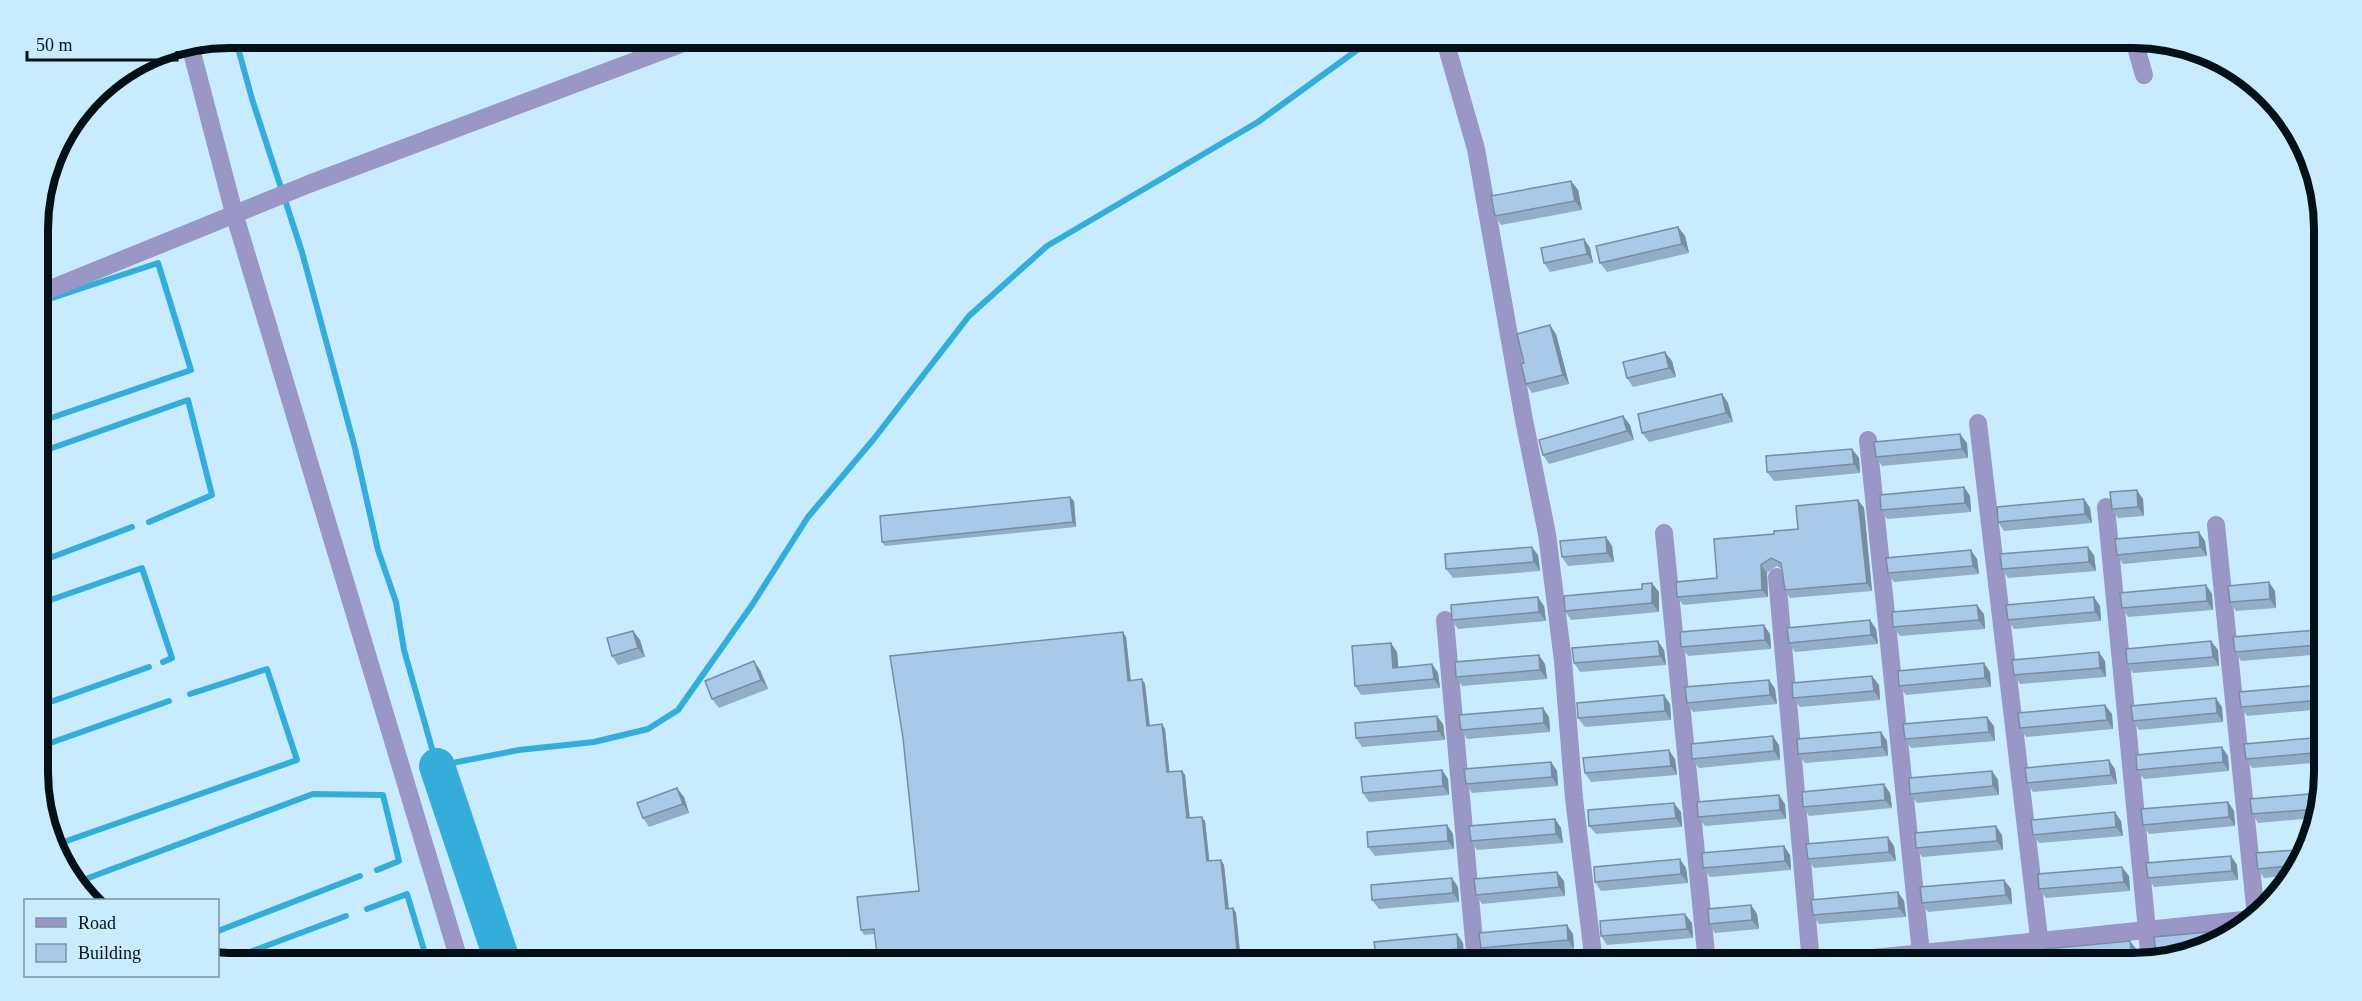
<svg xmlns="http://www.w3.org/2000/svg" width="2362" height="1001" viewBox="0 0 2362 1001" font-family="'Times New Roman',serif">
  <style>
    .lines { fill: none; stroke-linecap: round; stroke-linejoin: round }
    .stream { stroke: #35addb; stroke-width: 6 }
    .river { stroke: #35addb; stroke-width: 36 }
    .minor { stroke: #9a96c5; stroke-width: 18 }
    .wall { fill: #91adc8 }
    .shaded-wall { fill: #768da2 }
    .building { fill: #a9c9e8; stroke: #768da2; stroke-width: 1.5 }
    .rim { fill: none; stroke: #021118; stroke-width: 8 }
  </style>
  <rect width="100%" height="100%" fill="#c8ecfd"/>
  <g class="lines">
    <!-- stream -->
    <g class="stream">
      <polyline points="235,37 252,99 302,252 355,448 378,550 396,602 404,650 437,766 519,750 594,742 648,729 678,710 752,605 808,517 873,440 969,316 1047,246 1258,122 1375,37"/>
      <polyline points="38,393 45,420 191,370 158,263 49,299"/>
      <polyline points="38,453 188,400 212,495 149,522"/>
      <polyline points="39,562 132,527"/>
      <polyline points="39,604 142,568 172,658 163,662"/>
      <polyline points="39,706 149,667"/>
      <polyline points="39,747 169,701"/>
      <polyline points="58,844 297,760 267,669 190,694"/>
      <polyline points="75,883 313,794 383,795 399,861 377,870"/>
      <polyline points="367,909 407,894 428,963"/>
      <polyline points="218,931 360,876"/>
      <polyline points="223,962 346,916"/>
    </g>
    <!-- river -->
    <polyline class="river" points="437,766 503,963"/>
    <!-- minor -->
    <g class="minor">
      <polyline points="1444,37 1476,149 1524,420 1547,534 1563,661 1574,798 1594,963"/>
      <polyline points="2133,37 2144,75"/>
      <polyline points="190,45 234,213 460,963"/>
      <polyline points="38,294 309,184 699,37"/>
      <polyline points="1978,423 2042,963"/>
      <polyline points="1868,440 1922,963"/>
      <polyline points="2106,507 2150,961"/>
      <polyline points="2216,525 2256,916"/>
      <polyline points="1664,533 1707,963"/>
      <polyline points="1777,577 1811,963"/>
      <polyline points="1445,620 1476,963"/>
      <polyline points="1825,963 2253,919"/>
    </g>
  </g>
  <!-- wall -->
  <g class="wall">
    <polygon points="1571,181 1578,190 1582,210 1501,225 1495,216"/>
    <polygon points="1678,227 1685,236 1689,253 1607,272 1600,263"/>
    <polygon points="1584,239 1590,248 1593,263 1550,272 1544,263"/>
    <polygon points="1556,334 1569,384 1532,393 1526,384 1524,363"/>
    <polygon points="1672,361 1676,377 1633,387 1627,378"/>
    <polygon points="1722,394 1728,403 1733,422 1649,442 1642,433"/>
    <polygon points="1623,416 1630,425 1634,440 1549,464 1543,455"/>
    <polygon points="1967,443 1968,458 1882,466 1876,457"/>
    <polygon points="1852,449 1859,458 1860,473 1774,481 1767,472"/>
    <polygon points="1964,487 1970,496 1971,512 1887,519 1881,510"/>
    <polygon points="2084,499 2090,508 2092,523 2004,531 1998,522"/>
    <polygon points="2143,499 2144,516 2118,518 2112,509"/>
    <polygon points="1858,500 1864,508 1872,591 1790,598 1785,590 1782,569 1777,566 1767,573 1768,597 1683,605 1677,597 1717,578 1774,534 1798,529"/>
    <polygon points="1074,501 1076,527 885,546 882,542"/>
    <polygon points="1606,537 1612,546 1614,562 1568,566 1562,557"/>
    <polygon points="2205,541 2207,556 2123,564 2117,555"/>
    <polygon points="1538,555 1540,571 1453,578 1446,569"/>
    <polygon points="2094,555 2096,571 2008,578 2002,569"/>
    <polygon points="1977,559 1979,574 1894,582 1888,573"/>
    <polygon points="2206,585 2212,594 2213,610 2128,617 2122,608"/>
    <polygon points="2275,591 2276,608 2236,611 2230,602"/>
    <polygon points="1659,592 1659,612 1571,620 1565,611"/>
    <polygon points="1544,606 1546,621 1458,629 1452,620"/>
    <polygon points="2100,606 2101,621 2014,629 2008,620"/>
    <polygon points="1984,614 1985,629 1900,636 1893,627"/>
    <polygon points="1870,620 1876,629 1878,644 1795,652 1789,643"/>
    <polygon points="2316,630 2322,639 2323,654 2241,661 2235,652"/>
    <polygon points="633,631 640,640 645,657 618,665 612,656"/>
    <polygon points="1770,634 1771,649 1688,656 1681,647"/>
    <polygon points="1126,637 1131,680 1145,684 1150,725 1162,724 1165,729 1169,772 1182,771 1185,775 1190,818 1205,821 1209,861 1221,860 1224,865 1229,908 1233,908 1236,913 1241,961 1256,963 874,934 864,935 861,930 919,891"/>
    <polygon points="1664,650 1666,665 1580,672 1574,663"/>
    <polygon points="2218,650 2219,666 2133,673 2127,664"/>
    <polygon points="1397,652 1398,667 1432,664 1438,673 1440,688 1361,695 1355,686"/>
    <polygon points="2105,661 2106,677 2020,684 2014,675"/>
    <polygon points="1545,664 1547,679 1462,686 1456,677"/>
    <polygon points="760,670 768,689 719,708 712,699"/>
    <polygon points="1990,672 1991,687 1906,695 1899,686"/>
    <polygon points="1769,680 1775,689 1777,704 1693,712 1687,703"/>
    <polygon points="1879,685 1880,700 1800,707 1793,698"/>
    <polygon points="2321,685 2324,689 2324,709 2247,716 2241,707"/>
    <polygon points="1670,704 1671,720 1585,727 1578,718"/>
    <polygon points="2222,707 2223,722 2139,730 2133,721"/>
    <polygon points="2112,714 2113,729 2026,737 2020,728"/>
    <polygon points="1549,717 1550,732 1467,739 1461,730"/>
    <polygon points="1443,724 1445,740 1362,747 1356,738"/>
    <polygon points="1994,726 1995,741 1911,748 1905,739"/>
    <polygon points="1881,732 1887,741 1888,756 1805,763 1798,754"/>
    <polygon points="2324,737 2324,762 2252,768 2246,759"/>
    <polygon points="1779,745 1780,760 1699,768 1692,759"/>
    <polygon points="2228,756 2229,771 2144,779 2137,770"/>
    <polygon points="1675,759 1677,775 1591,782 1585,773"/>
    <polygon points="1551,762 1557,771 1558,786 1472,793 1466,784"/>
    <polygon points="2115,769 2117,784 2033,792 2027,783"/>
    <polygon points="1442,770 1448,779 1449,795 1369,802 1363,793"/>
    <polygon points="1992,771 1998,780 1999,795 1917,803 1910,794"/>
    <polygon points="1890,793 1892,808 1809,816 1803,807"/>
    <polygon points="2320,793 2315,818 2258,823 2252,814"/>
    <polygon points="684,797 689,813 649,827 643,818"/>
    <polygon points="2228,802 2234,811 2235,826 2149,834 2143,825"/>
    <polygon points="1785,804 1786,819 1705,826 1698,817"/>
    <polygon points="1681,812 1682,827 1596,834 1589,826"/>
    <polygon points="1555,819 1561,828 1563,843 1477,850 1471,841"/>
    <polygon points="2121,821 2123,836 2039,843 2033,835"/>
    <polygon points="1447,825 1453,834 1454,849 1375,856 1368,847"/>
    <polygon points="2002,835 2003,850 1922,857 1916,848"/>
    <polygon points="1784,846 1790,855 1791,870 1710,877 1703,868"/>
    <polygon points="1894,846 1896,861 1814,868 1808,859"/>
    <polygon points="2308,849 2293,875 2264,878 2258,869"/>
    <polygon points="2231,856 2237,865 2238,880 2154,887 2148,878"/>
    <polygon points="1686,868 1688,883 1601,891 1595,882"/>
    <polygon points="2129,876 2130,891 2046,898 2039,889"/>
    <polygon points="2004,880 2011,889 2012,904 1928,912 1922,903"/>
    <polygon points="1564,881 1565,896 1482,904 1476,895"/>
    <polygon points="1458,887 1459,902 1379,909 1372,900"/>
    <polygon points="1898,892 1904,901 1906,917 1819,924 1813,915"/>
    <polygon points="1751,905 1757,914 1759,929 1715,933 1709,924"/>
    <polygon points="1692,923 1693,938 1607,945 1601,936"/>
    <polygon points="2240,931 2160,958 2156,952"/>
    <polygon points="1457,934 1463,943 1464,958 1409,963 1380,963 1376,957"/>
    <polygon points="1573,934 1574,949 1487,957 1481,948"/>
    <polygon points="2137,950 2138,963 2044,963"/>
  </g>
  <!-- shaded-wall -->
  <g class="shaded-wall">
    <polygon points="1571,181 1578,190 1582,210 1575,201"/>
    <polygon points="1678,227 1685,236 1689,253 1682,244"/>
    <polygon points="1584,239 1590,248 1593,263 1587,254"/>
    <polygon points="1550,325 1556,334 1569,384 1563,375"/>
    <polygon points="1665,352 1672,361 1676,377 1669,368"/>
    <polygon points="1722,394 1728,403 1733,422 1726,413"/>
    <polygon points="1623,416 1630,425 1634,440 1627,431"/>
    <polygon points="1960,434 1967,443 1968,458 1962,449"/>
    <polygon points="1852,449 1859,458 1860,473 1854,464"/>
    <polygon points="1964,487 1970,496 1971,512 1965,503"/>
    <polygon points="2137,490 2143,499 2144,516 2138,507"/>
    <polygon points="1070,497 1074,501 1076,527 1073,522"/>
    <polygon points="2084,499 2090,508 2092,523 2085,514"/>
    <polygon points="1858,500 1864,508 1872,591 1867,583"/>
    <polygon points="2199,532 2205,541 2207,556 2200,547"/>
    <polygon points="1606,537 1612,546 1614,562 1607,553"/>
    <polygon points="1532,547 1538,555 1540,571 1534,562"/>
    <polygon points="2088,547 2094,555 2096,571 2089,562"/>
    <polygon points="1971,550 1977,559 1979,574 1973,566"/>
    <polygon points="1761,565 1767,573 1768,597 1762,590"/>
    <polygon points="2269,582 2275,591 2276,608 2270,599"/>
    <polygon points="1652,583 1659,592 1659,612 1652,603"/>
    <polygon points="2206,585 2212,594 2213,610 2207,601"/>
    <polygon points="1538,597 1544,606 1546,621 1539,612"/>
    <polygon points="2094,597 2100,606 2101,621 2095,612"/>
    <polygon points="1977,605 1984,614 1985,629 1979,620"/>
    <polygon points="1870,620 1876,629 1878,644 1871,635"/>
    <polygon points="1764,625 1770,634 1771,649 1765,640"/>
    <polygon points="2316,630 2322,639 2323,654 2317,645"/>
    <polygon points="633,631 640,640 645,657 638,648"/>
    <polygon points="1123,632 1126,637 1131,685 1128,681"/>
    <polygon points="1658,641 1664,650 1666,665 1660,656"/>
    <polygon points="2211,641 2218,650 2219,666 2213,657"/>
    <polygon points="1391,643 1397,652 1399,676 1393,668"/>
    <polygon points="2099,652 2105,661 2106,677 2100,668"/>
    <polygon points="1539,655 1545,664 1547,679 1540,670"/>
    <polygon points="754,661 760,670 768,689 761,680"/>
    <polygon points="1984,663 1990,672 1991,687 1985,678"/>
    <polygon points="1432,664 1438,673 1440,688 1434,679"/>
    <polygon points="1872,676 1879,685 1880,700 1874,691"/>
    <polygon points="1142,679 1145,684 1150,730 1147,726"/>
    <polygon points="1769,680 1775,689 1777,704 1770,695"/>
    <polygon points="2321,685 2324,689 2324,702 2322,700"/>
    <polygon points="1664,695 1670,704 1671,720 1665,711"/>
    <polygon points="2216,698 2222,707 2223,722 2217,713"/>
    <polygon points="2105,705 2112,714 2113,729 2107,720"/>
    <polygon points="1543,708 1549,717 1550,732 1544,723"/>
    <polygon points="1437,716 1443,724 1445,740 1438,731"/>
    <polygon points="1987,717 1994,726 1995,741 1989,732"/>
    <polygon points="1162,724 1165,729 1170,777 1167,772"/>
    <polygon points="1881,732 1887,741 1888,756 1882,747"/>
    <polygon points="1773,736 1779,745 1780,760 1774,751"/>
    <polygon points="2222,747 2228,756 2229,771 2223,762"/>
    <polygon points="1669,750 1675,759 1677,775 1671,766"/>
    <polygon points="2109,760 2115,769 2117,784 2111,775"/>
    <polygon points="1551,762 1557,771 1558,786 1552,777"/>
    <polygon points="1442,770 1448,779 1449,795 1443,786"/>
    <polygon points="1182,771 1185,775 1190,823 1187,818"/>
    <polygon points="1992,771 1998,780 1999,795 1993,786"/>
    <polygon points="1884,784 1890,793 1892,808 1885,800"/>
    <polygon points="677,788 684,797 689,813 683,804"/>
    <polygon points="1779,795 1785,804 1786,819 1780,810"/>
    <polygon points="2228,802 2234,811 2235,826 2229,817"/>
    <polygon points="1674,803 1681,812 1682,827 1676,818"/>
    <polygon points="2115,812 2121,821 2123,836 2116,827"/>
    <polygon points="1202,817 1205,821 1210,866 1207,861"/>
    <polygon points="1555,819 1561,828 1563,843 1556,834"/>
    <polygon points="1447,825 1453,834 1454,849 1448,841"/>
    <polygon points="1996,826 2002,835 2003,850 1997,841"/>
    <polygon points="1888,837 1894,846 1896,861 1889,852"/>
    <polygon points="1784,846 1790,855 1791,870 1785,861"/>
    <polygon points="2231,856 2237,865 2238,880 2232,871"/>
    <polygon points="1680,859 1686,868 1688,883 1681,874"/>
    <polygon points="1221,860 1224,865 1229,913 1226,909"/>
    <polygon points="2122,867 2129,876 2130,891 2124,882"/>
    <polygon points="1557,872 1564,881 1565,896 1559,887"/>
    <polygon points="1452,878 1458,887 1459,902 1453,893"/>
    <polygon points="2004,880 2011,889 2012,904 2006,895"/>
    <polygon points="1898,892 1904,901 1906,917 1899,908"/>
    <polygon points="1751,905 1757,914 1759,929 1752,920"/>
    <polygon points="1233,908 1236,913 1241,963 1238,962"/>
    <polygon points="1685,914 1692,923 1693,938 1687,929"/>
    <polygon points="1567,925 1573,934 1574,949 1568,940"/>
    <polygon points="1457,934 1463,943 1464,958 1458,949"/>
    <polygon points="2130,941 2137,950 2138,963 2136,963 2132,956"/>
    <polygon points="2012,952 2018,961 2018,963 2013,963"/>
  </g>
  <!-- building -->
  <g class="building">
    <polygon points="1571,181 1575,201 1495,216 1491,196"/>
    <polygon points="1678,227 1682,244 1600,263 1596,246"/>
    <polygon points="1584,239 1587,254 1544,263 1541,248"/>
    <polygon points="1550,325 1563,375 1526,384 1521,364 1524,363 1517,334"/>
    <polygon points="1665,352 1669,368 1627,378 1623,362"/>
    <polygon points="1722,394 1726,413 1642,433 1638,414"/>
    <polygon points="1623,416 1627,431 1543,455 1539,440"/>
    <polygon points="1960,434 1962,449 1876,457 1874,442"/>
    <polygon points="1852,449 1854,464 1767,472 1766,456"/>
    <polygon points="1964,487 1965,503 1881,510 1880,495"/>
    <polygon points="2137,490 2138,507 2112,509 2110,492"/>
    <polygon points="1070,497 1073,522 882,542 880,516"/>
    <polygon points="2084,499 2085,514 1998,522 1997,507"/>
    <polygon points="1858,500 1867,583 1785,590 1781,563 1771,558 1761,565 1762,590 1677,597 1676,582 1717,578 1714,539 1774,534 1774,531 1798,529 1796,506"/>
    <polygon points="2199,532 2200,547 2117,555 2115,539"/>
    <polygon points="1606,537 1607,553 1562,557 1560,541"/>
    <polygon points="1532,547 1534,562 1446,569 1445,554"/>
    <polygon points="2088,547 2089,562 2002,569 2000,554"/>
    <polygon points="1971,550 1973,566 1888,573 1886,558"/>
    <polygon points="2269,582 2270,599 2230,602 2228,586"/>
    <polygon points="1652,583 1652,603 1565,611 1564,596 1642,589 1642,584"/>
    <polygon points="2206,585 2207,601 2122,608 2120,593"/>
    <polygon points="1538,597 1539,612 1452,620 1451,605"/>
    <polygon points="2094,597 2095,612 2008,620 2006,605"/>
    <polygon points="1977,605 1979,620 1893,627 1892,612"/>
    <polygon points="1870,620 1871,635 1789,643 1787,628"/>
    <polygon points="1764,625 1765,640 1681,647 1680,632"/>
    <polygon points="2316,630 2317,645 2235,652 2233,637"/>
    <polygon points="633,631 638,648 612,656 607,638"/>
    <polygon points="1123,632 1128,681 1142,679 1147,726 1162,724 1167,772 1182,771 1187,818 1202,817 1207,861 1221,860 1226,909 1233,908 1238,962 1254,960 1254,963 878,963 874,929 861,930 857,897 919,891 903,738 890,656"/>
    <polygon points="1658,641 1660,656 1574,663 1572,648"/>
    <polygon points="2211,641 2213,657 2127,664 2126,649"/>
    <polygon points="1391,643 1393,668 1432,664 1434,679 1355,686 1352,646"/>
    <polygon points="2099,652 2100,668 2014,675 2012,660"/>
    <polygon points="1539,655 1540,670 1456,677 1455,662"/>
    <polygon points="754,661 761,680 712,699 705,681"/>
    <polygon points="1984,663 1985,678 1899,686 1898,671"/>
    <polygon points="1872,676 1874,691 1793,698 1792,683"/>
    <polygon points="1769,680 1770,695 1687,703 1685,687"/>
    <polygon points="2321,685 2322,700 2241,707 2239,692"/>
    <polygon points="1664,695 1665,711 1578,718 1577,703"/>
    <polygon points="2216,698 2217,713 2133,721 2131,706"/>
    <polygon points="2105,705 2107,720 2020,728 2018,713"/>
    <polygon points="1543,708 1544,723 1461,730 1459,715"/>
    <polygon points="1437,716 1438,731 1356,738 1355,723"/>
    <polygon points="1987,717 1989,732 1905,739 1903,724"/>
    <polygon points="1881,732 1882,747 1798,754 1797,739"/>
    <polygon points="1773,736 1774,751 1692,759 1691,744"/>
    <polygon points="2324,737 2324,752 2246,759 2244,744"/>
    <polygon points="2222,747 2223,762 2137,770 2136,755"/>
    <polygon points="1669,750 1671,766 1585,773 1583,758"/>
    <polygon points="2109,760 2111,775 2027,783 2025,768"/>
    <polygon points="1551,762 1552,777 1466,784 1464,769"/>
    <polygon points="1442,770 1443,786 1363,793 1361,777"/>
    <polygon points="1992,771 1993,786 1910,794 1909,778"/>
    <polygon points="1884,784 1885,800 1803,807 1802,792"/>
    <polygon points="677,788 683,804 643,818 637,803"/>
    <polygon points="2320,793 2317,809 2252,814 2250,799"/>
    <polygon points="1779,795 1780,810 1698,817 1697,802"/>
    <polygon points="2228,802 2229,817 2143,825 2141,809"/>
    <polygon points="1674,803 1676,818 1589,826 1588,810"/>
    <polygon points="2115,812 2116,827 2033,835 2031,820"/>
    <polygon points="1555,819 1556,834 1471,841 1469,826"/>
    <polygon points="1447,825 1448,841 1368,847 1367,832"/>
    <polygon points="1996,826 1997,841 1916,848 1915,833"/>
    <polygon points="1888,837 1889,852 1808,859 1806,844"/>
    <polygon points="1784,846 1785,861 1703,868 1702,853"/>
    <polygon points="2308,849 2298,865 2258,869 2256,853"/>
    <polygon points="2231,856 2232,871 2148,878 2146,863"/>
    <polygon points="1680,859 1681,874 1595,882 1594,867"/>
    <polygon points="2122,867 2124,882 2039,889 2038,874"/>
    <polygon points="1557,872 1559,887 1476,895 1474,879"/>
    <polygon points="1452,878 1453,893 1372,900 1371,885"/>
    <polygon points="2004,880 2006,895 1922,903 1920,887"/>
    <polygon points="1898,892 1899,908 1813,915 1811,900"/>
    <polygon points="1751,905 1752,920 1709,924 1708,909"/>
    <polygon points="1685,914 1687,929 1601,936 1600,921"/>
    <polygon points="1567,925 1568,940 1481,948 1479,933"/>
    <polygon points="2242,929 2240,931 2187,949 2156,952 2154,937"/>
    <polygon points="1457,934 1458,949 1376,957 1374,942"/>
    <polygon points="2130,941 2132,956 2055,963 2044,963 2046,949"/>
    <polygon points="2012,952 2013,963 1925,963 1925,960"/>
  </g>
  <!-- crop -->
  <path d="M0 0H2362V1001H0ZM229 48H2133A181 181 0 0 1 2314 229V772A181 181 0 0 1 2133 953H229A181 181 0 0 1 48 772V229A181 181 0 0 1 229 48Z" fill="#c8ecfd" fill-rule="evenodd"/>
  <path class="rim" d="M229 48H2133A181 181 0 0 1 2314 229V772A181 181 0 0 1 2133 953H229A181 181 0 0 1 48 772V229A181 181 0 0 1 229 48Z"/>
  <!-- legend -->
  <rect x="24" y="899" width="195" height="78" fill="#c8ecfd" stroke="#7994a1" stroke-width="1.5"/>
  <rect x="36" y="918" width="30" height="9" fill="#9a96c5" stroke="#7994a1" stroke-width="1.5"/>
  <text x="78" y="929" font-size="18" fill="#021118">Road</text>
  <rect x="36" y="944" width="30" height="18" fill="#a9c9e8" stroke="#7994a1" stroke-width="1.5"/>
  <text x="78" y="959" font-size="18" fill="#021118">Building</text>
  <!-- scale -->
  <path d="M27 51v9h150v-9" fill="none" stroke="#021118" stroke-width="3"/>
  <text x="36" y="51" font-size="18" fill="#021118" stroke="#c8ecfd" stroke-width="4.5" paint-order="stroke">50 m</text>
</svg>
